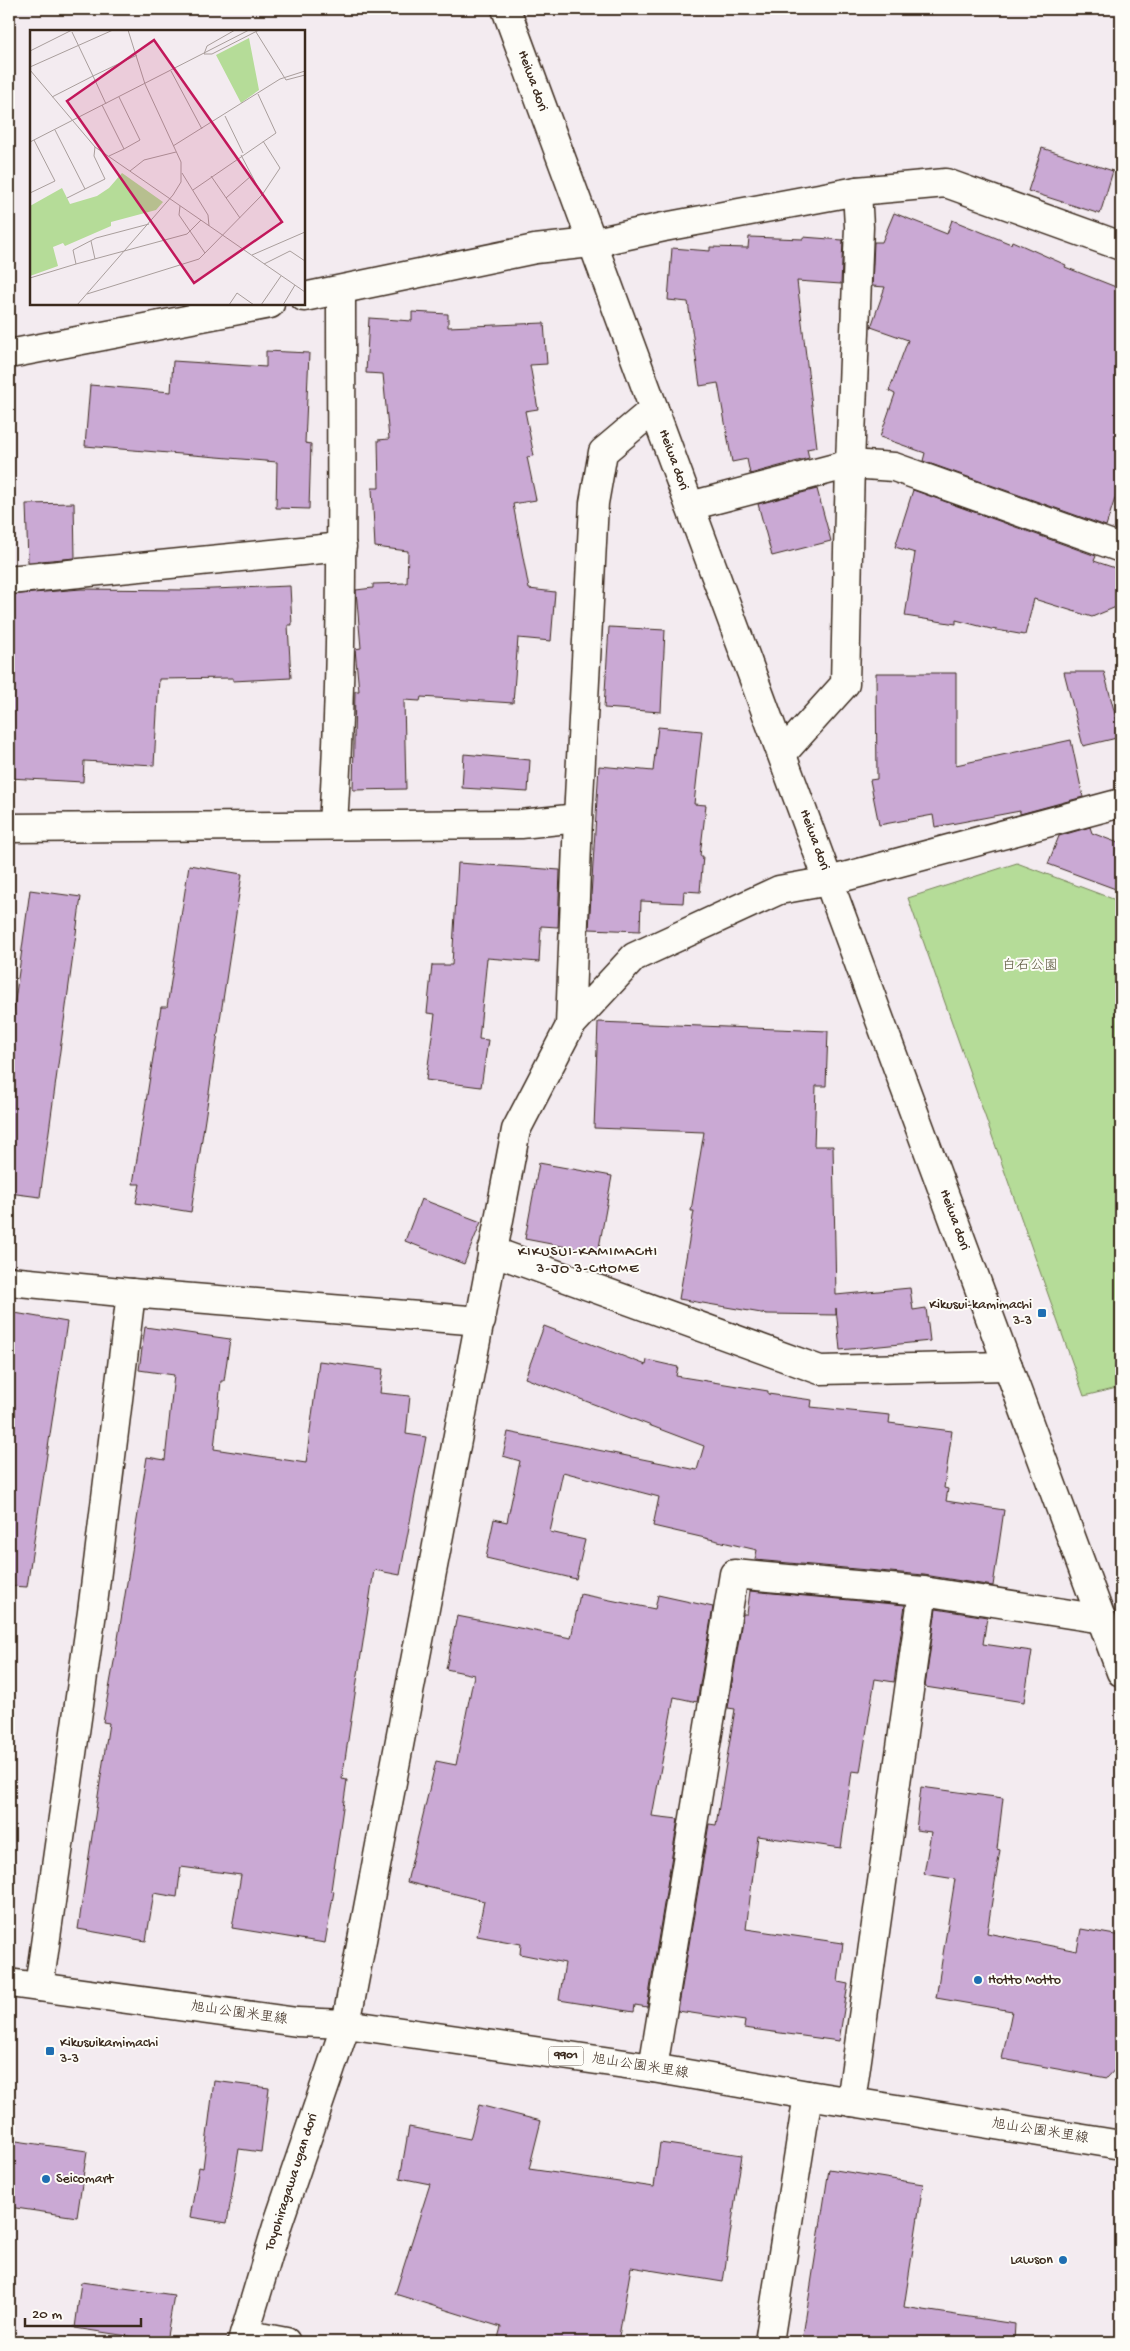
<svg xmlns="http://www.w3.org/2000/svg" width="1130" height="2351" viewBox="0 0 1130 2351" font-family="'Gochi Hand','Klee One',sans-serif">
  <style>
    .green { fill: #b5dc98; stroke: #78835b }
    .building { fill: #caa9d4; stroke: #3b2a1e }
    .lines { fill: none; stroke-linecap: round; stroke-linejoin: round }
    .minor-casing { stroke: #3b2a1e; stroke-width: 31 }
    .tertiary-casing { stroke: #3b2a1e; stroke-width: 31 }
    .primary-casing { stroke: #3b2a1e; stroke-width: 31 }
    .minor { stroke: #fdfcf7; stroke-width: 28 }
    .tertiary { stroke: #fdfcf7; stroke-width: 28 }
    .primary { stroke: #fdfcf7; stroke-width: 28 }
    .poi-dot { fill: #1f6fb2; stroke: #fdfcf7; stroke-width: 2 }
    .labels { text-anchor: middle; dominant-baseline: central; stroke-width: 4; stroke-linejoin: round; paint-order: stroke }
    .shield { fill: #fdfcf7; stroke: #75695f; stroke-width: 1 }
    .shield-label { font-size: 12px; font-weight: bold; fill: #3b2a1e }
    .street-label { font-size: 14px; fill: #3b2a1e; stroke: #fdfcf7 }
    .park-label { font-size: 14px; fill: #5a563c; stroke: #fdfcf7 }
    .poi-label { font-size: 14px; fill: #3b2a1e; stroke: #fdfcf7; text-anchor: start }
    .neighbourhood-label { font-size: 15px; letter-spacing: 1px; fill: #3b2a1e; stroke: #fdfcf7 }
    .inset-road { fill: none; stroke: #a99e9c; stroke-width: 1 }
    .view { fill: #c2185b; fill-opacity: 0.15; stroke: #c2185b; stroke-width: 2.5 }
    .inset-edge { fill: none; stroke: #3b2a1e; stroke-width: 2.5 }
  </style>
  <rect width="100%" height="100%" fill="#f3ebf0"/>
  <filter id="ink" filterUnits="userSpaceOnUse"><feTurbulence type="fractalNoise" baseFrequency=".02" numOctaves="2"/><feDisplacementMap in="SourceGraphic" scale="10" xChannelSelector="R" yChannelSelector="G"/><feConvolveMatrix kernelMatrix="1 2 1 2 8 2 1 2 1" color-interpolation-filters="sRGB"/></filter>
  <g filter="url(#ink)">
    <!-- green -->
    <polygon class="green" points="1017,863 1121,902 1121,1387 1084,1396 908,898"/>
    <!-- building -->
    <g class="building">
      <polygon points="1042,148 1113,171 1100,214 1028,191"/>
      <polygon points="894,213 947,234 952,220 1011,244 1012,241 1066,265 1065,267 1121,289 1121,480 1106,526 923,461 925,453 880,437 895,394 889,391 908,340 871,327 885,287 872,286 874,242 882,242"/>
      <polygon points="749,237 803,239 803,237 843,240 841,284 797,281 817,447 807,449 809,458 750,474 747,459 732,462 718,383 700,386 688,302 668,300 672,248 710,251 710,247 748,248"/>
      <polygon points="412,312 448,314 448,327 544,323 547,364 530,365 538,409 525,411 534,456 527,457 536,500 513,504 529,589 555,592 551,641 518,638 513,703 421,697 420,701 404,700 406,789 353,790 355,691 359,691 355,649 361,648 356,590 373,588 373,584 407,583 408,551 375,547 372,488 379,488 378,440 389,439 383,374 366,373 369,318 412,321"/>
      <polygon points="266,351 309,353 305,443 311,444 309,509 276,508 277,462 85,446 90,385 171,392 173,361 266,367"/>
      <polygon points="817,489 831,541 772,556 758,504"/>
      <polygon points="913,490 1096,556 1094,561 1121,570 1121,605 1092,617 1034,599 1025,635 991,629 956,620 956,624 905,616 915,553 895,547"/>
      <polygon points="74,503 75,558 28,562 26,504"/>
      <polygon points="290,586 292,625 288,625 291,678 233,681 233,678 159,679 154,765 84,761 83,782 9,778 9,595 81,589 187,590"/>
      <polygon points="609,627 665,630 661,712 604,708"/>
      <polygon points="1064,672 1104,672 1121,737 1083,746"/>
      <polygon points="876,673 956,673 956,765 1071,740 1083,797 1020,814 1020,811 935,827 933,815 879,825 870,780 877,779"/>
      <polygon points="658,727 702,731 694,804 706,805 700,856 703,856 700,892 684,891 683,903 641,901 640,931 589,929 599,766 653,771"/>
      <polygon points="464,754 530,760 528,792 462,788"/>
      <polygon points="1090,827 1092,833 1121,844 1121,891 1048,864 1059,836"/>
      <polygon points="458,863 560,870 558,927 541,926 539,962 487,958 479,1039 488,1040 481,1087 426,1080 435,1014 427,1013 432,965 452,965"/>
      <polygon points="189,865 242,874 191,1212 136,1203 140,1184 133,1184 161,1007 167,1007"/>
      <polygon points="30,890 81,897 40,1197 9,1193 9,1045"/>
      <polygon points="598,1022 828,1031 826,1086 816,1086 814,1146 833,1146 836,1295 910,1288 913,1310 926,1308 930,1341 840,1350 836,1308 836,1315 767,1314 679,1299 694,1211 691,1211 704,1132 594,1128"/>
      <polygon points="539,1163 612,1176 598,1253 525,1239"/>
      <polygon points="421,1199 481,1222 464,1264 405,1241"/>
      <polygon points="9,1312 67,1322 27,1587 9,1586"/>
      <polygon points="544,1326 646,1365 647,1360 678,1367 676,1376 768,1391 768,1394 812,1400 811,1407 890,1415 889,1423 952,1431 944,1488 948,1489 946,1501 1004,1510 993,1586 924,1575 755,1560 757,1550 653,1526 659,1497 563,1472 550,1532 585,1540 576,1579 486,1558 494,1519 507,1522 520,1461 503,1456 508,1432 697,1470 704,1446 525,1378"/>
      <polygon points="145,1327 230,1339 224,1381 221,1381 214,1449 306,1463 319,1361 383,1369 380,1393 410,1396 406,1434 426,1437 400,1575 374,1570 342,1779 347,1780 331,1890 334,1891 325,1943 232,1928 241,1875 181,1867 177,1897 154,1893 146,1941 78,1929 109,1723 103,1722 117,1645 147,1457 165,1460 174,1375 139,1370"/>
      <polygon points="750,1591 905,1605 894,1682 875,1679 860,1772 852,1771 841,1848 758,1836 746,1929 843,1943 838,1982 848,1984 839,2041 744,2028 745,2021 678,2011 709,1824 716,1825 735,1709 728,1708 743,1614 747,1614"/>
      <polygon points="580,1594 655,1609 658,1595 713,1607 697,1702 674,1697 652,1816 678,1819 647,2007 635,2005 634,2012 559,2000 565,1963 520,1954 521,1944 477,1936 484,1901 407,1882 436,1761 456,1765 474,1675 446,1669 457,1616 571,1638"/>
      <polygon points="936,1609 987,1617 983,1644 1032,1651 1024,1702 925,1687"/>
      <polygon points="921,1787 1003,1798 997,1849 1000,1850 987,1933 1077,1951 1081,1929 1121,1936 1121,2063 1107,2078 1002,2059 1012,2011 936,1998 955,1879 924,1874 931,1832 916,1830"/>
      <polygon points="214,2081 269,2088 261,2152 239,2149 227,2223 190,2217 199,2167 203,2168"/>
      <polygon points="479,2105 541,2121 529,2169 654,2187 660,2143 742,2155 723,2282 631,2267 618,2342 497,2342 501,2327 395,2294 430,2184 400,2178 409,2127 470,2139"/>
      <polygon points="9,2140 87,2151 77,2217 9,2207"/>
      <polygon points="829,2169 923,2184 904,2307 1015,2324 1014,2342 802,2342"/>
      <polygon points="81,2282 174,2295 166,2342 75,2328"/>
    </g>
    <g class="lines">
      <defs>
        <g id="minor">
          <polyline points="304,297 535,249 591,243 664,227 857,191 946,183 1121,246"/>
          <polyline points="9,354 270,304"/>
          <polyline points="690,506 850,464 894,467 1121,548"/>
          <polyline points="9,580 342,547"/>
          <polyline points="782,754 845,684 850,464 859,227 857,191"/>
          <path d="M333 825C344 647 341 469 341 290"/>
          <polyline points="9,828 521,824 578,818"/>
          <polyline points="570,1026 578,818 594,503 603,452 654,409"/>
          <polyline points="492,1251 820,1370 1008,1366"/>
          <polyline points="9,1281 131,1293 481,1321"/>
          <polyline points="923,1591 1102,1619"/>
          <polyline points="39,1987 92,1612 131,1293"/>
          <polyline points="346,2024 516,1130 570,1026 634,957 779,890 829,881 1121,803"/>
          <polyline points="653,2068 734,1574 923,1591 851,2102"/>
          <polyline points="244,2334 286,2342"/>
          <polyline points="769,2342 808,2095"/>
        </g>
        <g id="tertiary">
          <polyline points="506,9 1121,1672"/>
          <polyline points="242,2342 278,2223 346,2024"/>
        </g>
        <polyline id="primary" points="9,1983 297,2022 346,2024 653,2068 808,2095 1121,2145"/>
      </defs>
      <!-- minor casing -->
      <use href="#minor" class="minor-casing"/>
      <!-- tertiary casing -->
      <use href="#tertiary" class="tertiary-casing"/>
      <!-- primary casing -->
      <use href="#primary" class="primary-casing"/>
      <!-- minor -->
      <use href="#minor" class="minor"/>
      <!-- tertiary -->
      <use href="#tertiary" class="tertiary"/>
      <!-- primary -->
      <use href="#primary" class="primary"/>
    </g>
  </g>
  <!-- markers -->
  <g class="poi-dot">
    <rect x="1037" y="1308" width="10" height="10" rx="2.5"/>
    <circle cx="978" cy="1980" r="5"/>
    <rect x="45" y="2046" width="10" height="10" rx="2.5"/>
    <circle cx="46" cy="2179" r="5"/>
    <circle cx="1063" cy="2260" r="5"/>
  </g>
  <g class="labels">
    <!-- shield labels -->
    <rect class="shield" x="548.5" y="2046.5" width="35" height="19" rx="4"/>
    <g class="shield-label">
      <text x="566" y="2056">9901</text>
    </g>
    <!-- street labels -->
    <g class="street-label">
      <text transform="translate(532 81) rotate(70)">Heiwa dori</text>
      <text transform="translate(673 460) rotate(70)">Heiwa dori</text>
      <text transform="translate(814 840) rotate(70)">Heiwa dori</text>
      <text transform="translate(954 1220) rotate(70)">Heiwa dori</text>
      <text transform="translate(239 2014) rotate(8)">旭山公園米里線</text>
      <text transform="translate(640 2067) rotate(9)">旭山公園米里線</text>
      <text transform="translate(1040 2132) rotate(9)">旭山公園米里線</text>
      <text transform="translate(292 2182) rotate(-72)">Toyohiragawa ugan dori</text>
    </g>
    <!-- park labels -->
    <g class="park-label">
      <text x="1030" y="966">白石公園</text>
    </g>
    <!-- poi labels -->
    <g class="poi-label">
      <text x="1032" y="1305" text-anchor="end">Kikusui-kamimachi<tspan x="1032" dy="16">3-3</tspan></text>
      <text x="988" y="1980">Hotto Motto</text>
      <text x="60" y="2043">Kikusuikamimachi<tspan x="60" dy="16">3-3</tspan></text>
      <text x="56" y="2179">Seicomart</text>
      <text x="1053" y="2260" text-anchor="end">Lawson</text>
    </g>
    <!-- neighbourhood labels -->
    <g class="neighbourhood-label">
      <text x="588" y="1252">KIKUSUI-KAMIMACHI<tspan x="588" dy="17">3-JO 3-CHOME</tspan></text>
    </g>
  </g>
  <!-- overview -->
  <g transform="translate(30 30)">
    <rect width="275" height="275" fill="#f3ebf0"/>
    <path d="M219 8 229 60 211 73 186 25ZM92 143 133 172 126 180 81 192V196L35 216 33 213 23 217 28 236 0 246V176L32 158 40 174 67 166 79 158Z" fill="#b5dc98"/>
    <path class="inset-road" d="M205 0 177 16 174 24H182L229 0M42 2 63 46 107 25M226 2 256 50 275 45M0 21 42 0M0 37 83 0M0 40 65 117 275 262M141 41 172 99M22 67 63 46 76 74M72 75 94 119 110 110 89 67M195 86 213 123M25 100 55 159M0 112 219 0M143 116 250 49 275 41M211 125 232 165M79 126 94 119M100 141 114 130 146 122M152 143 178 185 179 196M181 146 210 188M163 160 246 103 228 64M0 163 25 151 4 110M37 168 75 149 64 126 65 117M196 168 221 146M150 176 149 185 175 223M61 211 65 229M222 225 275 202M46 234 157 204 171 190M234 234 260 221 275 231M0 248 46 234 43 220 66 208 119 194M57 264 169 229 175 223 232 165 250 138 233 111M47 275 143 165 151 152V132L115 54 98 0M199 275 207 263 224 275M231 275 251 246M253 275 265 255"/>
    <path class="view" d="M124 10 252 192 164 253 37 71Z"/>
    <rect width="275" height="275" class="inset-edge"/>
  </g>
  <!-- margin -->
  <rect width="1130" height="2351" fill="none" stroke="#fdfcf7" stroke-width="30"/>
  <rect x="15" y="15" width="1100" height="2321" fill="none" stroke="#3b2a1e" stroke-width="2" filter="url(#ink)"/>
  <!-- scale -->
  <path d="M25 2318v8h116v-8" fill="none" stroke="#3b2a1e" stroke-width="2.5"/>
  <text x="32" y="2318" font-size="15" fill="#3b2a1e" stroke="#fdfcf7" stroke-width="4" paint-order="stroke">20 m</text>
</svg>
